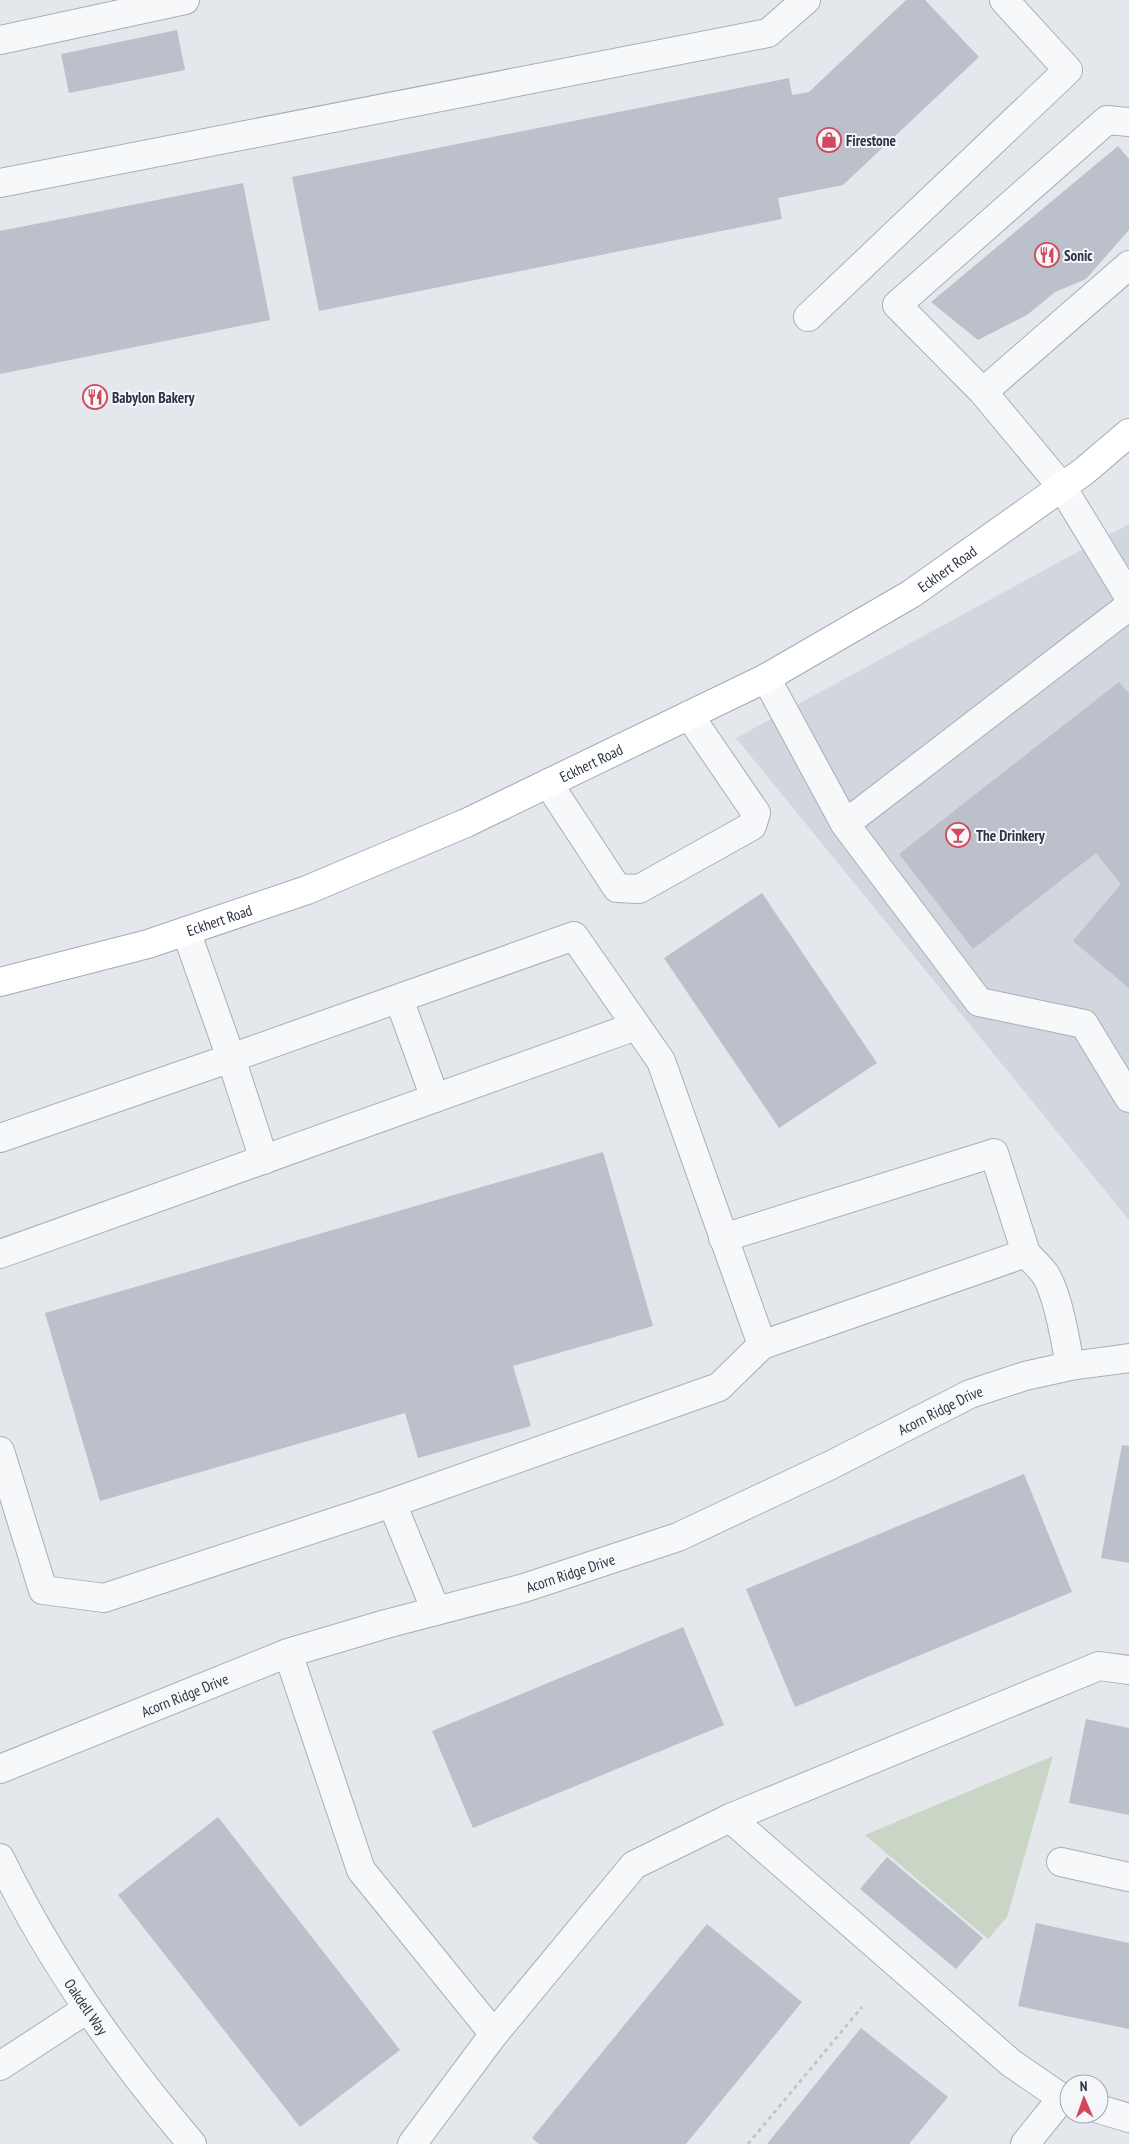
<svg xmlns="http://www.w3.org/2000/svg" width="1129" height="2144" viewBox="0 0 1129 2144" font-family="'PT Sans Narrow',sans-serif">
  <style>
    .built { fill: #d2d6de }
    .green { fill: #c9d6c5 }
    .building { fill: #bbc0ca }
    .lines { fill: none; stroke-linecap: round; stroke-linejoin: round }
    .minor-casing { stroke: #a9aeb7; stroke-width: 30 }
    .major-casing { stroke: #a3abb8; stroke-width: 30 }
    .path { stroke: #c2c5cb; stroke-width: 3; stroke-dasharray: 4 4; stroke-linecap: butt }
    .minor { stroke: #f7f8fa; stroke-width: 28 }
    .major { stroke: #fff; stroke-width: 28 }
    .labels { text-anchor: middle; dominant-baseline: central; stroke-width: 4; stroke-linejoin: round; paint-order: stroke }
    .poi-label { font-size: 15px; font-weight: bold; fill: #2b3445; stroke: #f4f6f9; text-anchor: start }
    .street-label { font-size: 15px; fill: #2b3445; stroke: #f4f6f9 }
  </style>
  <rect width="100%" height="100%" fill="#e4e7ec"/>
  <!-- built -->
  <polygon class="built" points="1129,524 1129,1220 736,738"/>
  <!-- green -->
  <polygon class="green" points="1053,1756 1007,1917 988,1939 865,1835"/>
  <!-- building -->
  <g class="building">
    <polygon points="906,0 925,0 979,57 843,185 778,198 782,219 319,311 292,177 789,78 792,95 809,92"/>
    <polygon points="177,30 185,70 69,93 61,54"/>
    <polygon points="1118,146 1129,159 1129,230 1086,279 1055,292 1027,315 978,340 931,302"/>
    <polygon points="243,183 270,320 0,374 0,231"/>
    <polygon points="1119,682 1129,694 1129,988 1073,941 1121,884 1096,853 973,949 899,854"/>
    <polygon points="762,893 877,1063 779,1128 664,958"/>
    <polygon points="603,1152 653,1326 513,1366 531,1426 418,1458 405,1413 100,1501 45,1313"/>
    <polygon points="1122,1445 1129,1446 1129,1563 1101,1558"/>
    <polygon points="1024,1474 1072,1592 795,1707 746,1589"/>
    <polygon points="683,1627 724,1725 473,1828 432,1731"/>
    <polygon points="1086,1719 1129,1728 1129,1815 1069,1803"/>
    <polygon points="218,1817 400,2050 300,2127 118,1895"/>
    <polygon points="887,1857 983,1938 956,1969 860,1889"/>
    <polygon points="1036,1923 1129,1943 1129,2029 1018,2006"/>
    <polygon points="707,1924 802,2002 686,2144 539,2144 532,2138"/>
    <polygon points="861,2028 948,2097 909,2144 767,2144"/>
  </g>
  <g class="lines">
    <defs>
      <g id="minor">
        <polyline points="0,40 185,0"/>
        <polyline points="1129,122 1107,120 897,305 983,392 1062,487 1129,597"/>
        <polyline points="0,183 768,33 806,0"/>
        <polyline points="808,317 1068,70 1004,0"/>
        <polyline points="983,392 1129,265"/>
        <polyline points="766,678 845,824 979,1002 1084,1024 1129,1098"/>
        <polyline points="548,783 617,888 639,889 752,826 756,813 689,715"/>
        <polyline points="845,824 1129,606"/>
        <polyline points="399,999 435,1098"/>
        <polyline points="0,1138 231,1058 186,931"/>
        <polyline points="264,1160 231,1058 574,936 661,1061 762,1345 719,1387 392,1503"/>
        <polyline points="723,1238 994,1153 1026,1253 762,1345"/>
        <path d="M1026 1253C1032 1260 1040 1267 1045 1274 1058 1294 1066 1342 1070 1366"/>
        <polyline points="0,1254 636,1026"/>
        <polyline points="0,1451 43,1590 104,1598 392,1503 436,1611"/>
        <polyline points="288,1653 361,1870 494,2034"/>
        <path id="s1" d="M0 1769 288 1653 386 1624 524 1588 678 1537 831 1465 970 1394 1025 1376 1070 1366 1129 1358"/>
        <polyline points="730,1818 1011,2063 1062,2098 1069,2100"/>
        <path id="s2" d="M0 1858C50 1962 117 2056 192 2144"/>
        <polyline points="1061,1862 1129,1877"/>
        <polyline points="0,2066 87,2009"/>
        <polyline points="1099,2109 1129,2118"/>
        <polyline points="412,2144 494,2034 634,1865 730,1818 1099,1666 1129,1670"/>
        <polyline points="1025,2144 1062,2098"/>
      </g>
      <g id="major">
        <path id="s3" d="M0 982 148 944 307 890 466 823 766 678 911 594 1083 472 1129 433"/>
      </g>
    </defs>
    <!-- minor casing -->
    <use href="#minor" class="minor-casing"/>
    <!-- major casing -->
    <use href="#major" class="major-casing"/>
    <!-- path -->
    <polyline class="path" points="748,2144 862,2007"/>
    <!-- minor -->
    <use href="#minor" class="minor"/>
    <!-- major -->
    <use href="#major" class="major"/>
  </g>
  <!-- icons -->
  <defs>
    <symbol id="shop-ring" viewBox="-11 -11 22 22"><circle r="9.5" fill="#f4f6f9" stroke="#d1495b" stroke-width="1.5"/><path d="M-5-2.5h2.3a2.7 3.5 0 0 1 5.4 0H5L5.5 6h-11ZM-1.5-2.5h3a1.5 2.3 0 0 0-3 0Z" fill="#d1495b"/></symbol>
    <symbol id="restaurant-ring" viewBox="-11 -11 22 22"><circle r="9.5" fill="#f4f6f9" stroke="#d1495b" stroke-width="1.5"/><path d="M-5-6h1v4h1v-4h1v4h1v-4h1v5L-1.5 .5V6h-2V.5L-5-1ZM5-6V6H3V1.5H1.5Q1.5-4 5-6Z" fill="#d1495b"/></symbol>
    <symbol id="bar-ring" viewBox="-11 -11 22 22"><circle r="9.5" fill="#f4f6f9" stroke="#d1495b" stroke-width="1.5"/><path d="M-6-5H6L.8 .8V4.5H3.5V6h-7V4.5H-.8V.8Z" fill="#d1495b"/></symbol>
  </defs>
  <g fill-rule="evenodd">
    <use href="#shop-ring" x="815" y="126" width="28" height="28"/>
    <use href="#restaurant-ring" x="1033" y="241" width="28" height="28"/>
    <use href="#restaurant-ring" x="81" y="383" width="28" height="28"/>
    <use href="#bar-ring" x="944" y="821" width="28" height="28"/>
  </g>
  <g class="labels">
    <!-- poi labels -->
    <g class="poi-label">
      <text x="846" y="140">Firestone</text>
      <text x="1064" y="255">Sonic</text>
      <text x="112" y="397">Babylon Bakery</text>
      <text x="976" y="835">The Drinkery</text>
    </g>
    <!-- street labels -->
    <g class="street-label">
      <text stroke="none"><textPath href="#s3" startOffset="1038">Eckhert Road</textPath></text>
      <text stroke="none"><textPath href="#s3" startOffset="632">Eckhert Road</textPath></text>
      <text stroke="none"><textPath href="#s3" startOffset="228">Eckhert Road</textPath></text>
      <text stroke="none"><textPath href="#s1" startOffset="1009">Acorn Ridge Drive</textPath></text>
      <text stroke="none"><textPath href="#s1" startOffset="604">Acorn Ridge Drive</textPath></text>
      <text stroke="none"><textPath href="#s1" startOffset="199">Acorn Ridge Drive</textPath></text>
      <text stroke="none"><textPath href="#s2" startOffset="172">Oakdell Way</textPath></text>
    </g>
  </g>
  <!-- north arrow -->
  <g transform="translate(1084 2099) rotate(358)"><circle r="24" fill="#f4f6f9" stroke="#a4a8b1"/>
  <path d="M0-4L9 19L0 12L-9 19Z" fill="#d1495b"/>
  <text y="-8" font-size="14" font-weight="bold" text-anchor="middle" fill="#2b3445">N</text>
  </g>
</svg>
